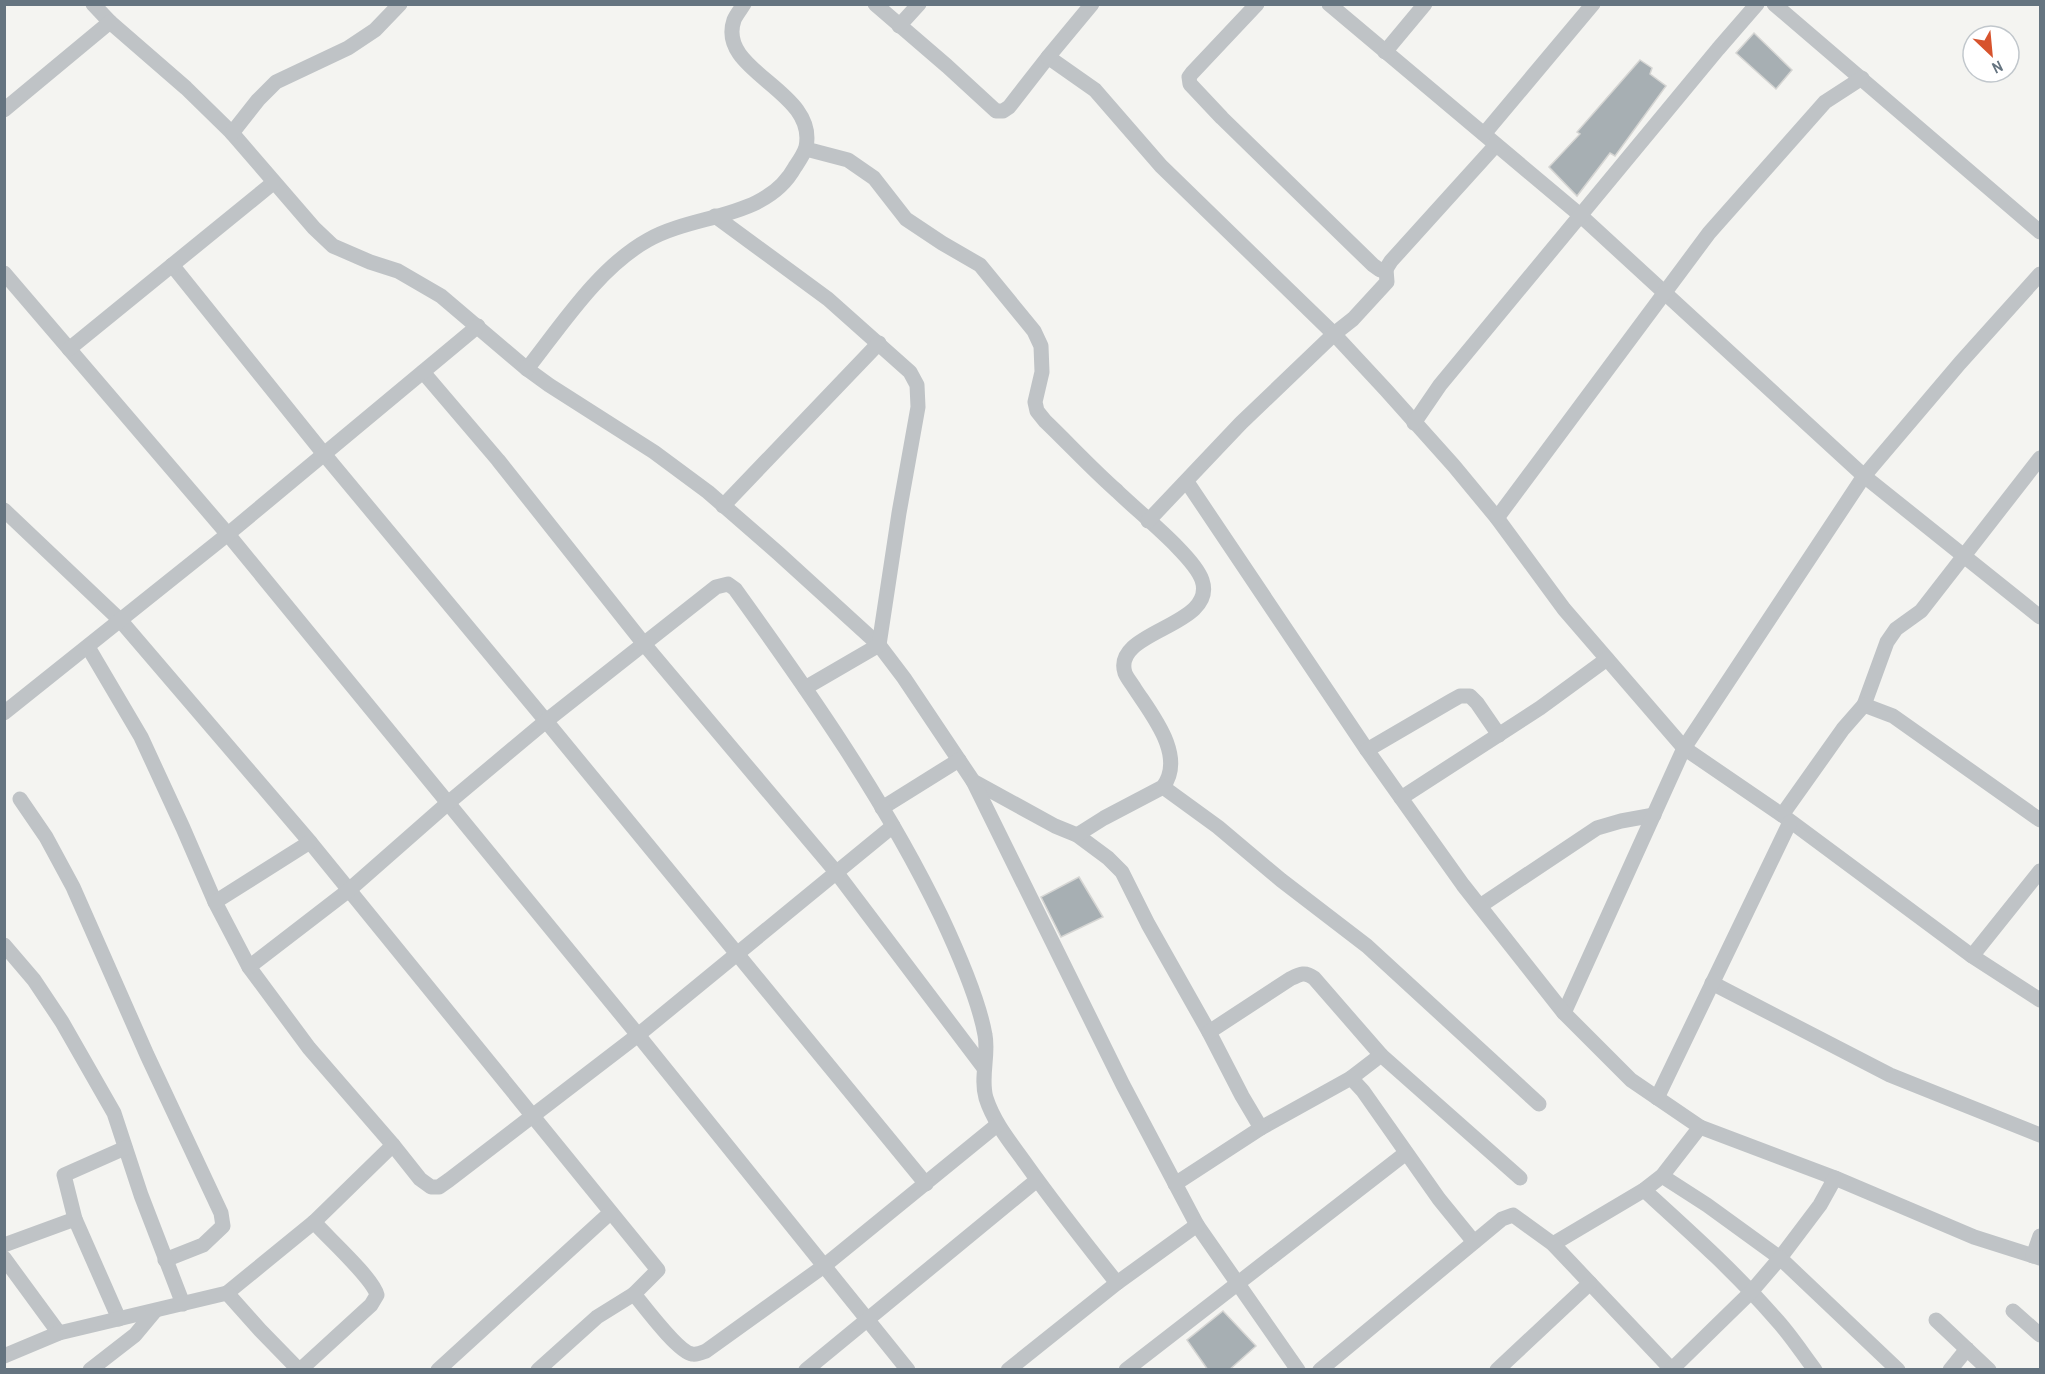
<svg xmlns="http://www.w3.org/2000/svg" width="2045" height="1374" viewBox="0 0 2045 1374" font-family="'Archivo Narrow',sans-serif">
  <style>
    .building { fill: #a7afb3; stroke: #d5d5d3; stroke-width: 1.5 }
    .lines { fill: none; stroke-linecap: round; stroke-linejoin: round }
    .street { stroke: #bfc3c6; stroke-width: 15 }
  </style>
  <rect width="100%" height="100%" fill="#f4f4f1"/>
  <!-- building -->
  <g class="building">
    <polygon points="1754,33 1792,70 1776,89 1736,53"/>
    <polygon points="1640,60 1652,68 1650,74 1666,86 1615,156 1610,153 1577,196 1549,167 1580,134 1577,132"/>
    <polygon points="1079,877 1103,917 1061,937 1041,897"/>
    <polygon points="1223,1311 1256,1346 1229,1370 1208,1370 1187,1340"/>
  </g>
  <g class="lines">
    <!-- street -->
    <g class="street">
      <polyline points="93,4 110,22"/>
      <polyline points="875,4 947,66 996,111 1003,111 1009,107 1048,57 1095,90 1161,166 1334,334 1386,390 1454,466 1497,518 1564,609 1684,748 1782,815 1972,956 2040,1000"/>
      <polyline points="1257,4 1192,73 1189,77 1190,84 1222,118 1373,265 1380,270 1386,269 1391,261 1495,146"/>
      <polyline points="1329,4 1580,215 1864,476 2040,617"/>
      <polyline points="1774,4 2040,232"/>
      <polyline points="899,26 919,4"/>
      <polyline points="1385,52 1425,4"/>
      <polyline points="1048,57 1092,4"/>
      <polyline points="4,110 110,22 186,88 232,133 314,228 333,246 370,262 398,271 441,296 527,369 549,385 654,452 708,492 778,553 879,645 904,678 973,781 1055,826 1077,835 1108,858 1122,872 1148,924 1209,1032 1242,1096 1261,1128 1351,1078 1363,1091 1439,1199 1474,1242"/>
      <polyline points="232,133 258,100 276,82 348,48 375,30 400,4"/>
      <polyline points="1484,134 1593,4"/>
      <path d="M806 149 848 160 874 178 906 219 942 243 980 265 1034 331 1041 346 1042 372 1035 402 1037 411 1045 421C1069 444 1092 469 1117 491 1137 511 1194 556 1202 580 1218 627 1111 630 1125 673 1127 678 1132 684 1135 689 1152 715 1186 756 1163 787L1104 818 1077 835"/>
      <polyline points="715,216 828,299 910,372 917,385 918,407 899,513 879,645 805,688"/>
      <polyline points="172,265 324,454 546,721 926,1184"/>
      <polyline points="4,273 231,538 638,1035 908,1370"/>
      <polyline points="69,349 273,183"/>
      <path d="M527 369C561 326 599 267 648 240 695 213 766 220 795 167 799 161 804 154 806 147 818 90 716 72 734 20 736 15 741 9 744 4"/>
      <polyline points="423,372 498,460 644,644 836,872 984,1068"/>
      <polyline points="1414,423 1440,385 1718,49 1757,4"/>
      <polyline points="1187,482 1367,750 1401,798"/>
      <polyline points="723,506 879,343"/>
      <polyline points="4,510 120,620 310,842 658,1270 634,1294 597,1317 538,1370"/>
      <polyline points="1497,518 1709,233 1825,102 1862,78"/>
      <polyline points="1148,521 1241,423 1334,334 1353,319 1387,282 1386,269"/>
      <polyline points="88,647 141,737 183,828 215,902 249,967 309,1048 393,1145 420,1179 431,1187 439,1187 449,1180 638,1035 893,826"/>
      <polyline points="1864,705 1887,642 1896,629 1921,611 2040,458"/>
      <polyline points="4,713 228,534 478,326"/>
      <polyline points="1367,750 1451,701 1460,696 1470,696 1477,703 1499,735"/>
      <polyline points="973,781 1123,1085 1197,1225 1298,1370"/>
      <polyline points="1163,787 1218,827 1281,880 1367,946 1539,1104"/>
      <polyline points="20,799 46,837 73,887 147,1055 221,1213 223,1226 203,1245 165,1260"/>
      <polyline points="882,808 959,760"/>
      <polyline points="1782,815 1843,729 1864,705 1893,716 2040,820"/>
      <polyline points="215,902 310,842"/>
      <polyline points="1480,906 1597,828 1621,821 1654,815"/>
      <polyline points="4,945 34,980 62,1022 114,1113 141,1195 183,1304"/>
      <polyline points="1972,956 2040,871"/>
      <path d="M249 967 349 890 448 803 546 721 716 587 728 584 735 589C810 693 885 800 941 916 956 948 979 1001 985 1035 989 1055 980 1078 986 1098 994 1123 1011 1143 1026 1164 1055 1205 1086 1244 1117 1283"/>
      <polyline points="1712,983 1890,1075 2040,1135"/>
      <polyline points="1564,1013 1684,748 1864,476 1960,363 2040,274"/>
      <path d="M1209 1032 1290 979C1300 974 1305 971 1314 978L1381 1055"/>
      <polyline points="1351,1078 1381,1055 1520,1178"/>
      <polyline points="1657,1098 1790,822"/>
      <polyline points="1700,1127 1835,1178"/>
      <polyline points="1662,1176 1707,1205 1780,1258 1820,1205 1835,1178 1974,1237 2040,1258"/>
      <polyline points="1175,1184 1261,1128"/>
      <path d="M1644 1190C1689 1231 1735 1272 1775 1318 1790 1334 1802 1353 1815 1370"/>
      <polyline points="1553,1244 1644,1190 1662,1176 1700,1127 1631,1080 1564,1013 1463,885 1401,798 1540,708 1607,659"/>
      <polyline points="4,1245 75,1219"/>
      <polyline points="2033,1256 2040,1236"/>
      <polyline points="4,1258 59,1333"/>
      <polyline points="227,1293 314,1222 393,1145"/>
      <path d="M634 1294C644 1306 678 1352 692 1354 697 1355 701 1353 706 1351L824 1266 997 1125"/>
      <polyline points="2013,1311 2040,1335"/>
      <polyline points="119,1319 75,1219 64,1175 125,1148"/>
      <polyline points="1936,1320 1989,1370"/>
      <polyline points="4,1356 59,1333 227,1293 260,1330 299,1370"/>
      <polyline points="90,1370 135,1335 155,1311"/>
      <path d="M300 1370 371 1305 377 1295C373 1278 327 1237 314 1222"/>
      <polyline points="438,1370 610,1213"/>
      <polyline points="806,1370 1037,1180"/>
      <polyline points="1008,1370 1117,1283 1197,1225"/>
      <polyline points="1126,1370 1406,1153"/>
      <polyline points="1320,1370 1502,1219 1513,1215 1553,1244 1672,1370"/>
      <polyline points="1497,1370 1590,1283"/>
      <polyline points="1671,1370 1751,1292 1780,1258 1898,1370"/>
      <polyline points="1950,1370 1967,1349"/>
    </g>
  </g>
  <!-- border -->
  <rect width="2045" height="1374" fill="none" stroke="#657480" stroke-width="12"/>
  <!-- north arrow -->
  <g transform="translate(1991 54) rotate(154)"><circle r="28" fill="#ffffff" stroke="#c1c7cc" stroke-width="1.5"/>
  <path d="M0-4.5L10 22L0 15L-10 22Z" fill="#d7532d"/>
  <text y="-9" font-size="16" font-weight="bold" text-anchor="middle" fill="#657480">N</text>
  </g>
</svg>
